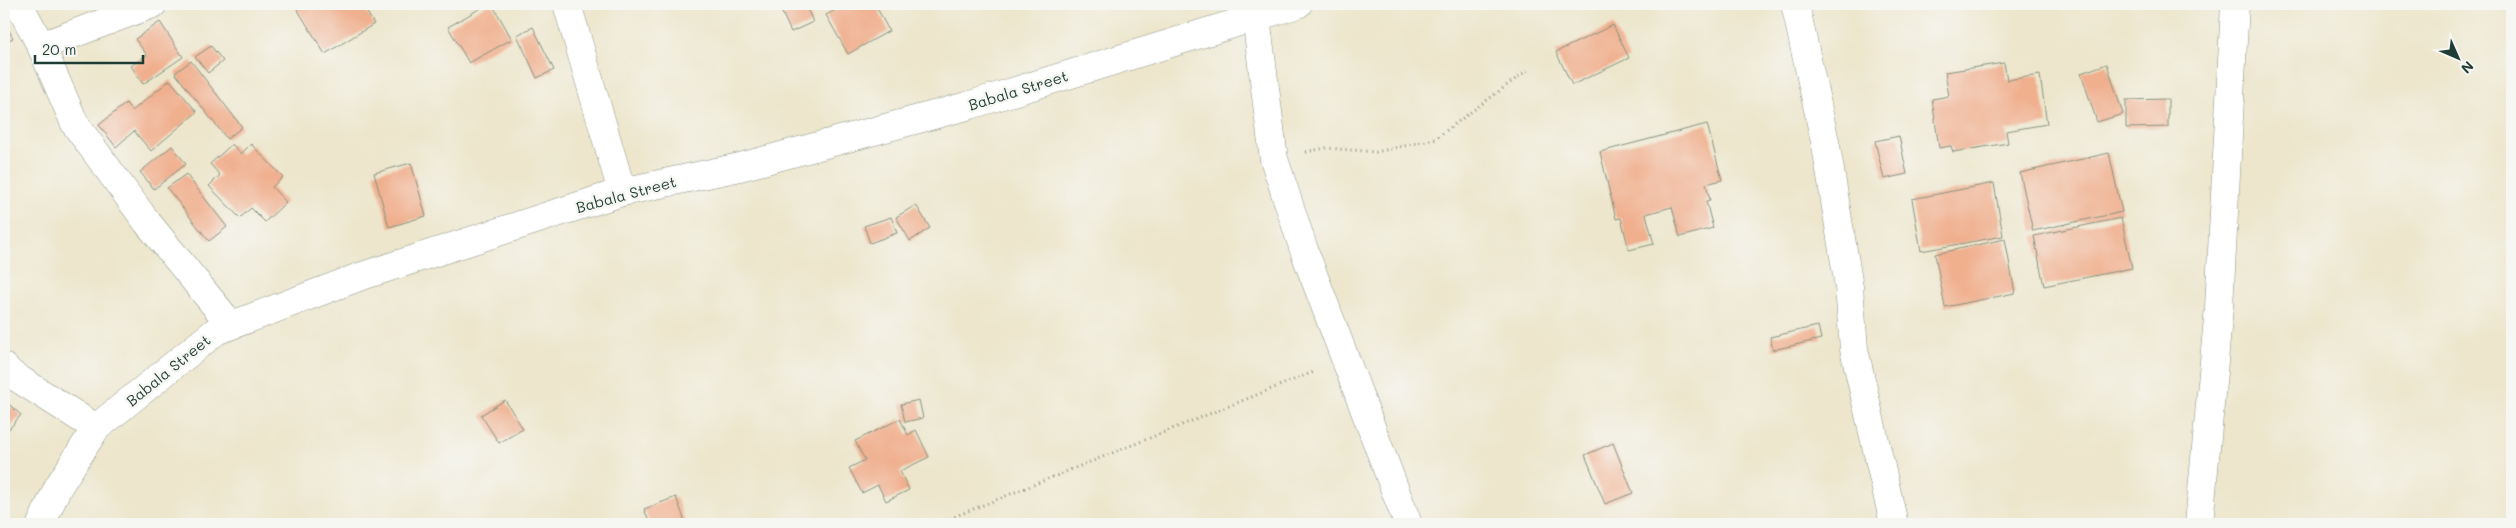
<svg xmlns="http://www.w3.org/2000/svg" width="2516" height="528" viewBox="0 0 2516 528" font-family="Mali,sans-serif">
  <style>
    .building { fill: #f0af8d }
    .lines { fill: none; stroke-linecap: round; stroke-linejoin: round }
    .minor-casing { stroke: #869280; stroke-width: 29 }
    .path { stroke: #869280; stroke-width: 3; stroke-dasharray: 1 4; stroke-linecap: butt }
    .minor { stroke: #fff; stroke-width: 28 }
    .labels { text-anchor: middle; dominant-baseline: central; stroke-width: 5; stroke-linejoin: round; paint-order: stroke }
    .street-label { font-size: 15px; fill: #1f3d34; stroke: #f6f6f2 }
  </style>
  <rect width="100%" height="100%" fill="#f6f6f2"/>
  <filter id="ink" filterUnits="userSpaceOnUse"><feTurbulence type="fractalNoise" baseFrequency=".02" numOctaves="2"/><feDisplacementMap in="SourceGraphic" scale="10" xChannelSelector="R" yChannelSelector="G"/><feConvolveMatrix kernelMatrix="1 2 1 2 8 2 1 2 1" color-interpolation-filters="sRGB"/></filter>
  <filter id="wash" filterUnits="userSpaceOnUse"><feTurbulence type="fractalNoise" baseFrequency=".0096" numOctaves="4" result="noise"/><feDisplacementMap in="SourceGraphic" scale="20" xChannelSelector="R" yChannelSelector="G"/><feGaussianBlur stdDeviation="1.12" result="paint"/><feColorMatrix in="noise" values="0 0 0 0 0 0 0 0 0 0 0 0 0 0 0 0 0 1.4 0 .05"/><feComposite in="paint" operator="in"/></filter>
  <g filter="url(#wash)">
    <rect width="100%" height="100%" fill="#ede6cc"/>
    <g id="blocks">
      <!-- building -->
      <g class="building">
        <polygon points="294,4 362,4 374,24 325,54"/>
        <polygon points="488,4 492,4 512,39 469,63 448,27"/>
        <polygon points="778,4 805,4 813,22 791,32"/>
        <polygon points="847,4 875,4 889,31 848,54 826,15"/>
        <polygon points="4,21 13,38 4,43"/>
        <polygon points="160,22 183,57 143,84 131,66 147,55 135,39"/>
        <polygon points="1613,25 1629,58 1572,85 1556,52"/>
        <polygon points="533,27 554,70 537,78 517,35"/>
        <polygon points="211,46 223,61 208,73 195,57"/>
        <polygon points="191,61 242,127 227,139 175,73"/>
        <polygon points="2004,63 2007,80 2040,75 2047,124 2006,131 2008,143 1953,152 1951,146 1939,148 1932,99 1949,96 1945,72"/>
        <polygon points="2107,64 2123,114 2097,122 2081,73"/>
        <polygon points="170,80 197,112 151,151 134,131 116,147 99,125 126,103 132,111"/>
        <polygon points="2168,99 2168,127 2126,128 2126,100"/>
        <polygon points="1707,124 1722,180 1706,184 1710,200 1706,201 1713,228 1680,237 1672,207 1646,214 1654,244 1629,250 1621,218 1616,219 1600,152"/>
        <polygon points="1899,136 1907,174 1884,179 1875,141"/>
        <polygon points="232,144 241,154 251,144 283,177 272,187 286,202 265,222 251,208 240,218 209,186 220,175 210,164"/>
        <polygon points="172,146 186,164 154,189 140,172"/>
        <polygon points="2109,153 2122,212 2033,231 2020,173"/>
        <polygon points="411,163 426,216 389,227 374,173"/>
        <polygon points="186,174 227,227 209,241 167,188"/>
        <polygon points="1994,183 2003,236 1921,251 1912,199"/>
        <polygon points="916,205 930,228 910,241 896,217"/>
        <polygon points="891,217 897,233 870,243 864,226"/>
        <polygon points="2121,218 2132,268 2044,286 2034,236"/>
        <polygon points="2005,239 2015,293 1945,307 1935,254"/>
        <polygon points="1818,326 1821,339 1773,350 1770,337"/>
        <polygon points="4,400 21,415 4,435"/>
        <polygon points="505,400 523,429 499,443 481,415"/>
        <polygon points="919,400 923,418 905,422 901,404"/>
        <polygon points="900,419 908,435 916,430 929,457 900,471 909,490 886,501 878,485 862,493 849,468 865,460 855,441"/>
        <polygon points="1613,443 1633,493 1605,504 1585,455"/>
        <polygon points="676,497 686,524 650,524 644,509"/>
      </g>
    </g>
  </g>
  <g filter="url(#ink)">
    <use href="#blocks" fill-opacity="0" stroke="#869280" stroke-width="1"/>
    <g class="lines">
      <defs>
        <g id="minor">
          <polyline points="19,4 41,46 153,4"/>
          <polyline points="567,4 622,192"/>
          <polyline points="1795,4 1826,146 1849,287 1854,349 1894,524"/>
          <polyline points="1256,17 1274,159 1305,253 1408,524"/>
          <polyline points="41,46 75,124 147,222 231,325"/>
          <polyline points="4,367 11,374 96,428"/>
          <polyline points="41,524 58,487 96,428 216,331 359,277 622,192 740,167 967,106 1298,4"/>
          <polyline points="2199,524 2219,307 2235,4"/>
        </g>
      </defs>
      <!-- minor casing -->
      <use href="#minor" class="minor-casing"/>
      <!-- path -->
      <g class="path">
        <polyline points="1306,152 1326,148 1376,152 1435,139 1530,68"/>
        <polyline points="936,524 1316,371"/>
      </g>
      <!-- minor -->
      <use href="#minor" class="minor"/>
    </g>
  </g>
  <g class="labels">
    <!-- street labels -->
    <g class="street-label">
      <text transform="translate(1018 90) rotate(-17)">Babala Street</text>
      <text transform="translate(626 194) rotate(-15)">Babala Street</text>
      <text transform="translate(168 370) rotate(-39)">Babala Street</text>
    </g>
  </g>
  <!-- margin -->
  <rect width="2516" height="528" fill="none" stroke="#f6f6f2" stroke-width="20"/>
  <!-- north arrow -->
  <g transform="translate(2458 58) rotate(135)" stroke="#f6f6f2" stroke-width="4" paint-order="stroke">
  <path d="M0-4L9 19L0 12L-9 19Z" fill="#1f3d34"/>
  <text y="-8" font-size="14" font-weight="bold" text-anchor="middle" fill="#1f3d34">N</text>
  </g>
  <!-- scale -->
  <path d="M35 55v8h108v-8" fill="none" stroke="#1f3d34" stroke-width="2.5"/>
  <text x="42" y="55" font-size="15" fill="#1f3d34" stroke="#f6f6f2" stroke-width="4" paint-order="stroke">20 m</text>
</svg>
